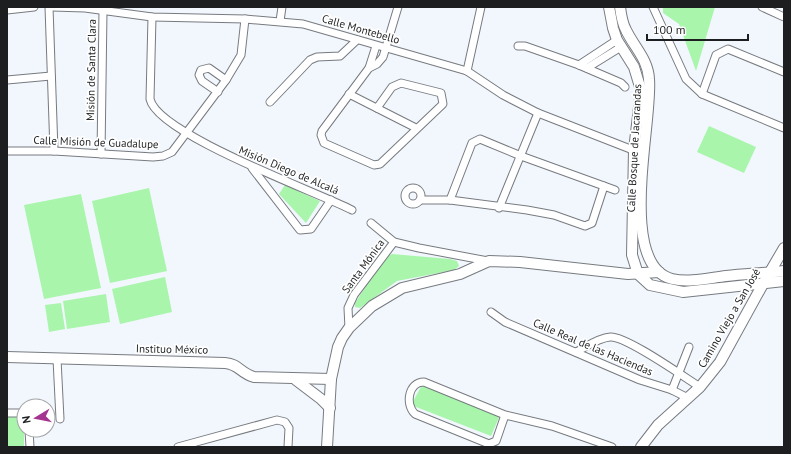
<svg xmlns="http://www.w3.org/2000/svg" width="791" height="454" viewBox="0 0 791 454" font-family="'PT Sans',sans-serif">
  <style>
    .green { fill: #a8f5ab }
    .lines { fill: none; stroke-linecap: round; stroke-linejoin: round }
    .street-casing { stroke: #777b80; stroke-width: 9 }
    .secondary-casing { stroke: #777b80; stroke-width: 12 }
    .street { stroke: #fff; stroke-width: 7 }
    .secondary { stroke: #fff; stroke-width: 10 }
    .labels { text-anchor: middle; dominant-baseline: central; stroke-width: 3.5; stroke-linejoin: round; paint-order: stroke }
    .street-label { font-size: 11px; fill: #1c1e20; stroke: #fff }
  </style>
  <rect width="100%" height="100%" fill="#f2f7fd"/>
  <!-- green -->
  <g class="green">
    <polygon points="663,7 715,7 696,71 679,24 663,13"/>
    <polygon points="709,126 756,147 744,173 697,152"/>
    <polygon points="285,185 320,201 306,223 279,194"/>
    <polygon points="149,188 167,271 110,283 92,201"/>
    <polygon points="81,194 101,288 44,299 24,205"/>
    <polygon points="392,254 450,259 457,261 459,266 454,270 397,281 360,308 355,307 355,303 385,257"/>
    <polygon points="165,277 172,312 120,324 112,289"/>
    <polygon points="106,294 110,322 67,329 63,301"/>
    <polygon points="61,303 65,329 49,332 45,305"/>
    <polygon points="422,385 500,415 491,436 411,405"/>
    <polygon points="8,417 21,417 24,424 24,447 7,447"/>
  </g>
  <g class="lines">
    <defs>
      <g id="street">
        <polyline points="49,7 54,151"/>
        <polyline points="52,7 85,8 152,17 245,19 303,24 467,71 503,95 538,113 638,152"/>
        <polyline points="653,7 686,79 702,94 784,128"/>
        <polyline points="762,7 784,17"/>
        <polyline points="7,10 34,7"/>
        <path d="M152 17 150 99C157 134 317 192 352 210"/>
        <polyline points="280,21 282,7"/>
        <polyline points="518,46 525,46 579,65 621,83 625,87"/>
        <polyline points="579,65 617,40"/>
        <polyline points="369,68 376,46"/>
        <polyline points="587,68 621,47"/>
        <polyline points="467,71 481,7"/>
        <polyline points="7,80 51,76"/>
        <polyline points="218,92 202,81 199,75 201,70 209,68 226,80"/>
        <polyline points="349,94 416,128"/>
        <polyline points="702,94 716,55 728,49 784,72"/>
        <polyline points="270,102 310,60 317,57 340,56 357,40"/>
        <polyline points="377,108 392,87 401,83 441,93 443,104 380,164 374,165 324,143 321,135 322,131 369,68 377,64 383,57 398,7"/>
        <polyline points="7,151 54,151 153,157 163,156 172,152 226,80 241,55 245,19"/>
        <polyline points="101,154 103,11"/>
        <polyline points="252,168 300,230 311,229 331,200"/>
        <circle cx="413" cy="196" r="8"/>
        <polyline points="420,200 450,200 527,210 554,215 585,226 592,223 604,186"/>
        <polyline points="450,200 472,143 480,139 521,156 615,190"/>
        <polyline points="499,208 538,113"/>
        <polyline points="371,223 394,242 419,248 488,261"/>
        <polyline points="491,312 505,322 640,380 672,390 688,398"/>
        <polyline points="349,328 348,308 354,295 394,242"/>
        <path d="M576 352C586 347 598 338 610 337 625 335 684 377 700 387"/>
        <polyline points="57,359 60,419"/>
        <polyline points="672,390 689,347"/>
        <polyline points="7,413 24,413"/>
        <path d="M505 415 496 441 489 444 415 414C405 405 408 382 424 382L505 415 552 426 612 447"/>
        <polyline points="29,430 30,447"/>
        <polyline points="178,447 277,420 285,422 289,428 288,447"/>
      </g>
      <g id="secondary">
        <polyline points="609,7 613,28 617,40 634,67 641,90 634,150 632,255 638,274 650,285 683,292 784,281"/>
        <path d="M620 7C621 15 622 23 626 30 634 47 648 59 649 79 653 120 616 265 672 279 689 283 709 278 726 276 746 274 765 273 784 271"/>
        <path d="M7 357 225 363C239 364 240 373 254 377L331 379"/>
        <polyline points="296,380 321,399 330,408"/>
        <polyline points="327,447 331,379 338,347 342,338 349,328 372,306 402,288 460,274 489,261 520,262 628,274 659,272"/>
        <polyline points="641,447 658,425 700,387 720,362 763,284 784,248"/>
      </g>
    </defs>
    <!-- street casing -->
    <use href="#street" class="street-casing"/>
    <!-- secondary casing -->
    <use href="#secondary" class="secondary-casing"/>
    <!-- street -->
    <use href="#street" class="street"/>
    <!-- secondary -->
    <use href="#secondary" class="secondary"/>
  </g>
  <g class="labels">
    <!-- street labels -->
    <g class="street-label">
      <text transform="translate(361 29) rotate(16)">Calle Montebello</text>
      <text transform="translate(91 70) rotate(-89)">Misión de Santa Clara</text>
      <text transform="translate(96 142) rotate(2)">Calle Misión de Guadalupe</text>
      <text transform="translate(634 148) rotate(-87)">Calle Bosque de Jacarandas</text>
      <text transform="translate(289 170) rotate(23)">Misión Diego de Alcalá</text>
      <text transform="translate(363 266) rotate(-54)">Santa Mónica</text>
      <text transform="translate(729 318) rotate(-60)">Camino Viejo a San José</text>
      <text transform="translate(593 347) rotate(23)">Calle Real de las Haciendas</text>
      <text transform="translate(172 349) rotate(1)">Instituo México</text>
    </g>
  </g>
  <!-- border -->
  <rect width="791" height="454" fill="none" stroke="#1c1e20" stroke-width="16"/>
  <!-- north arrow -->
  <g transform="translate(36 418) rotate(260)"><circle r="19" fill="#ffffff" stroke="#a4a5a6"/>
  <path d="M0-3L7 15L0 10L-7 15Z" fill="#a53490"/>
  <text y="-6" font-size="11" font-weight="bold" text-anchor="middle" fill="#1c1e20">N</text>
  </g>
  <!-- scale -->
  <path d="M647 34v6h101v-6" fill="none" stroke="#1c1e20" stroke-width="2"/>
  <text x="653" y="34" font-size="12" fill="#1c1e20" stroke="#ffffff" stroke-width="3" paint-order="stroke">100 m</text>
</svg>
